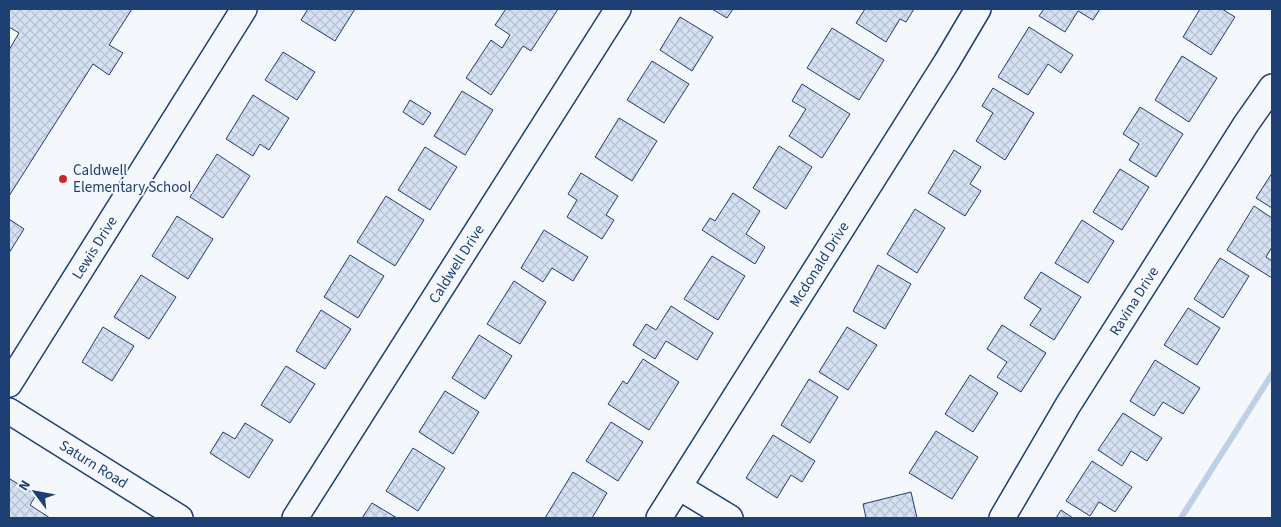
<svg xmlns="http://www.w3.org/2000/svg" width="1281" height="527" viewBox="0 0 1281 527" font-family="'Source Sans 3',sans-serif">
  <style>
    .lines { fill: none; stroke-linecap: round; stroke-linejoin: round }
    .stream { stroke: #bed0e5; stroke-width: 6 }
    .building { fill: url(#building-cross-hatch); stroke: #1d3f73 }
    .minor-casing { stroke: #1d3f73; stroke-width: 28 }
    .minor { stroke: #f4f7fb; stroke-width: 25 }
    .poi-dot { fill: #c62828; stroke: #f4f7fb; stroke-width: 2 }
    .labels { text-anchor: middle; dominant-baseline: central; stroke-width: 4; stroke-linejoin: round; paint-order: stroke }
    .poi-label { font-size: 15px; fill: #1d3f73; stroke: #f4f7fb; text-anchor: start }
    .street-label { font-size: 15px; fill: #1d3f73; stroke: #f4f7fb }
  </style>
  <defs>
    <pattern id="building-cross-hatch" width="8" height="8" patternUnits="userSpaceOnUse" patternTransform="scale(1.25)"><rect width="8" height="8" fill="#d5e0f0"/><path d="M0 0l8 8M0 8l8-8" fill="none" stroke="#b6c1d1"/></pattern>
  </defs>
  <rect width="100%" height="100%" fill="#f4f7fb"/>
  <g class="lines">
    <!-- stream -->
    <polyline class="stream" points="1181,518 1272,374"/>
  </g>
  <!-- building -->
  <g class="building">
    <polygon points="9,9 132,9 109,45 123,53 109,75 93,64 9,196 9,50 19,33 9,27"/>
    <polygon points="308,9 355,9 335,41 301,20"/>
    <polygon points="506,9 558,9 531,51 523,46 491,95 466,78 491,40 502,48 510,35 495,25"/>
    <polygon points="712,9 733,9 727,18"/>
    <polygon points="865,9 914,9 906,22 900,19 886,42 856,23"/>
    <polygon points="1044,9 1100,9 1093,20 1078,11 1065,32 1039,16"/>
    <polygon points="1200,9 1222,9 1235,17 1211,55 1183,37"/>
    <polygon points="680,17 713,37 692,71 660,50"/>
    <polygon points="1029,27 1073,55 1061,73 1048,64 1028,95 998,77"/>
    <polygon points="832,28 884,60 859,100 807,68"/>
    <polygon points="283,52 315,72 297,100 265,80"/>
    <polygon points="1182,56 1217,78 1189,122 1155,100"/>
    <polygon points="652,61 689,84 664,123 627,100"/>
    <polygon points="802,84 850,114 822,158 789,136 806,109 792,101"/>
    <polygon points="993,88 1034,113 1005,160 976,141 993,113 982,106"/>
    <polygon points="462,91 493,110 465,155 434,136"/>
    <polygon points="253,95 289,118 269,150 260,144 253,156 226,139"/>
    <polygon points="410,100 431,113 423,125 403,112"/>
    <polygon points="1140,107 1183,134 1156,177 1129,160 1139,144 1123,134"/>
    <polygon points="619,118 657,141 632,181 595,157"/>
    <polygon points="779,146 812,167 786,209 753,188"/>
    <polygon points="425,147 457,167 430,210 398,190"/>
    <polygon points="954,150 981,167 970,184 981,191 965,216 928,193"/>
    <polygon points="217,154 250,176 223,218 190,197"/>
    <polygon points="1120,169 1149,187 1122,230 1093,212"/>
    <polygon points="581,173 618,196 606,215 614,220 602,239 567,217 577,200 568,194"/>
    <polygon points="1272,173 1272,208 1256,198"/>
    <polygon points="733,193 760,211 746,234 765,247 755,264 702,230 710,218 715,221"/>
    <polygon points="386,196 424,220 395,266 357,242"/>
    <polygon points="1254,206 1272,218 1272,247 1266,257 1272,261 1272,278 1227,250"/>
    <polygon points="915,209 945,228 917,273 887,254"/>
    <polygon points="177,216 213,239 188,279 152,256"/>
    <polygon points="9,219 24,229 9,253"/>
    <polygon points="1082,220 1114,241 1088,283 1055,263"/>
    <polygon points="544,230 588,257 573,281 552,268 543,282 521,268"/>
    <polygon points="350,255 384,276 358,318 324,297"/>
    <polygon points="712,256 745,276 718,320 684,299"/>
    <polygon points="1220,258 1249,276 1223,318 1194,299"/>
    <polygon points="878,265 911,284 885,329 853,311"/>
    <polygon points="1041,272 1081,297 1054,340 1030,325 1041,309 1024,298"/>
    <polygon points="141,275 176,297 149,339 114,317"/>
    <polygon points="514,281 546,302 520,344 487,324"/>
    <polygon points="671,306 713,333 697,360 666,341 655,359 633,345 646,324 656,330"/>
    <polygon points="1188,308 1220,328 1197,365 1164,345"/>
    <polygon points="321,310 351,329 325,369 296,351"/>
    <polygon points="1002,325 1046,353 1021,392 997,377 1007,362 987,349"/>
    <polygon points="103,327 134,346 112,381 82,362"/>
    <polygon points="847,327 877,345 848,390 819,372"/>
    <polygon points="479,335 512,356 485,399 452,378"/>
    <polygon points="643,359 679,382 649,430 608,404 623,381 627,384"/>
    <polygon points="1155,360 1200,388 1183,414 1163,402 1154,416 1130,401"/>
    <polygon points="286,366 315,384 290,423 261,405"/>
    <polygon points="970,375 998,393 973,432 945,414"/>
    <polygon points="809,379 838,397 810,443 781,425"/>
    <polygon points="445,391 479,412 453,454 419,432"/>
    <polygon points="1123,413 1162,438 1147,461 1131,451 1122,466 1098,450"/>
    <polygon points="611,422 643,442 618,481 586,461"/>
    <polygon points="245,423 273,440 249,478 210,453 223,432 235,439"/>
    <polygon points="936,431 978,457 952,499 909,473"/>
    <polygon points="773,435 815,461 802,482 791,475 777,498 746,478"/>
    <polygon points="413,448 445,468 418,511 386,491"/>
    <polygon points="1092,461 1132,487 1115,512 1099,502 1090,516 1066,501"/>
    <polygon points="573,472 607,493 592,518 545,518"/>
    <polygon points="10,479 36,495 30,505 50,518 9,518 9,481"/>
    <polygon points="911,492 917,518 866,518 863,504"/>
    <polygon points="372,503 397,518 362,518"/>
    <polygon points="1061,510 1073,518 1056,518"/>
  </g>
  <g class="lines">
    <defs>
      <g id="minor">
        <path id="s1" d="M9 384 244 9"/>
        <path id="s2" d="M9 411 180 518"/>
        <polyline points="679,487 730,518"/>
        <path id="s3" d="M295 518 618 9"/>
        <path id="s4" d="M659 518 946 63 978 9"/>
        <path id="s5" d="M1002 518 1068 405 1246 124 1272 87"/>
      </g>
    </defs>
    <!-- minor casing -->
    <use href="#minor" class="minor-casing"/>
    <!-- minor -->
    <use href="#minor" class="minor"/>
  </g>
  <!-- markers -->
  <circle class="poi-dot" cx="63" cy="179" r="5"/>
  <g class="labels">
    <!-- poi labels -->
    <g class="poi-label">
      <text x="73" y="170">Caldwell<tspan x="73" dy="17">Elementary School</tspan></text>
    </g>
    <!-- street labels -->
    <g class="street-label">
      <text stroke="none"><textPath href="#s1" startOffset="161">Lewis Drive</textPath></text>
      <text stroke="none"><textPath href="#s3" startOffset="301">Caldwell Drive</textPath></text>
      <text stroke="none"><textPath href="#s4" startOffset="300">Mcdonald Drive</textPath></text>
      <text stroke="none"><textPath href="#s5" startOffset="254">Ravina Drive</textPath></text>
      <text stroke="none"><textPath href="#s2" startOffset="100">Saturn Road</textPath></text>
    </g>
  </g>
  <!-- border -->
  <rect width="1281" height="527" fill="none" stroke="#1d3f73" stroke-width="20"/>
  <!-- north arrow -->
  <g transform="translate(35 492) rotate(302)" stroke="#f4f7fb" stroke-width="4" paint-order="stroke">
  <path d="M0-4L9 19L0 12L-9 19Z" fill="#1d3f73"/>
  <text y="-8" font-size="14" font-weight="bold" text-anchor="middle" fill="#1d3f73">N</text>
  </g>
</svg>
